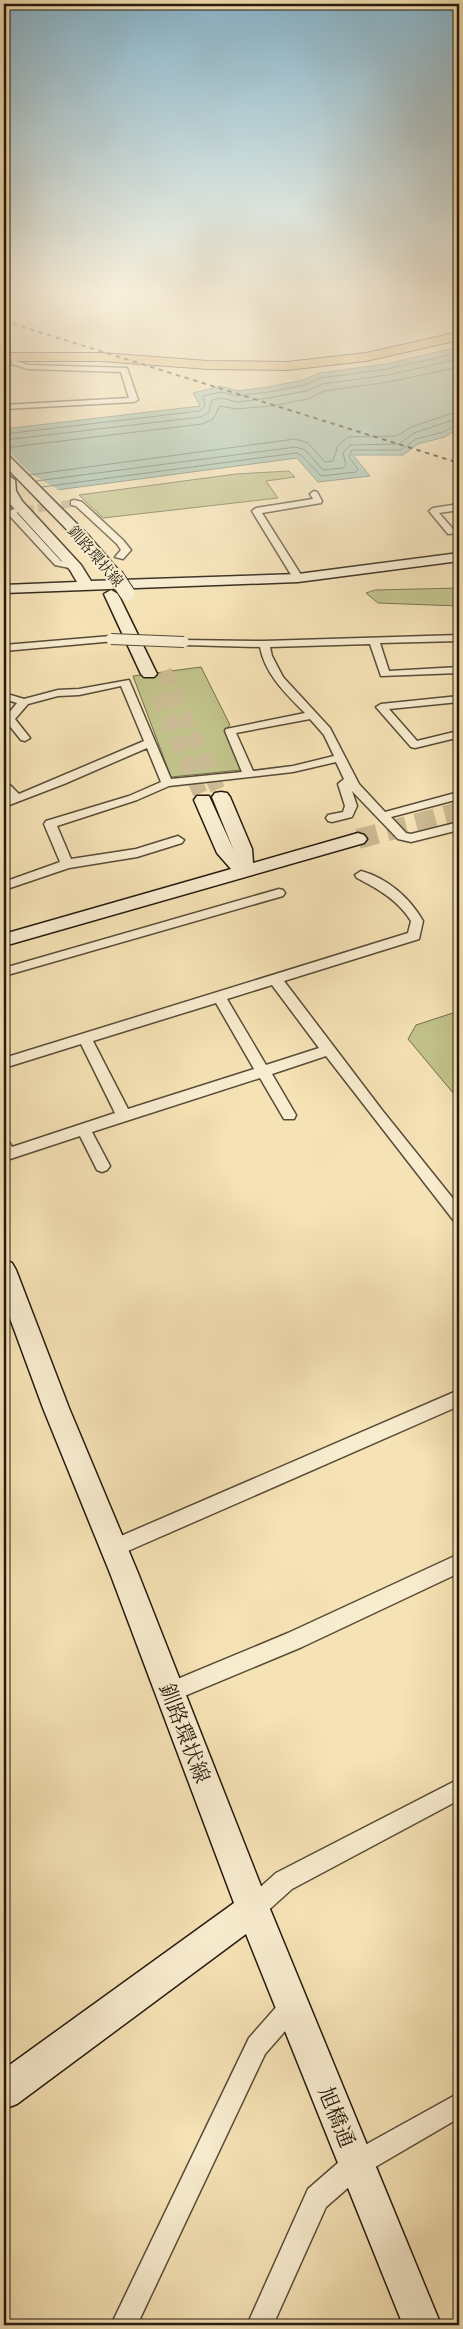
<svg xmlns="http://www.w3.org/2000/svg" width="463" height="2329" viewBox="0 0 463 2329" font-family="'EB Garamond','Noto Serif JP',serif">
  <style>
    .green { fill: #c1c28a; stroke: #726e4c }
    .water { fill: #9cbead; stroke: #6c7c6d }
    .pier { fill: #f5e2b5 }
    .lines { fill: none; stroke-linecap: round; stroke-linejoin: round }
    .shore { stroke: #606c5d; stroke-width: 1 }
    .street-tunnel { stroke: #cbba93; stroke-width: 8; stroke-dasharray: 8 4; stroke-linecap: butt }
    .secondary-tunnel-far1 { stroke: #cbba93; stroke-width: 15; stroke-dasharray: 15 8; stroke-linecap: butt }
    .secondary-tunnel { stroke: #cbba93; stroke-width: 20; stroke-dasharray: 20 10; stroke-linecap: butt }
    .street-casing { stroke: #584c37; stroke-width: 3 }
    .secondary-casing { stroke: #241a0d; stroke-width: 3 }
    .highway-casing { stroke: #241a0d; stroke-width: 2 }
    .street { fill: #f8eccf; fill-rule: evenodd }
    .secondary { fill: #f8eccf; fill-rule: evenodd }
    .highway { fill: #eac17a; fill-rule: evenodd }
    .rail { stroke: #241a0d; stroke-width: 2; stroke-dasharray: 4.5 4.5; stroke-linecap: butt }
    .street-bridge-casing { stroke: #584c37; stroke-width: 12; stroke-linecap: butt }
    .secondary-bridge-casing { stroke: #241a0d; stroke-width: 17; stroke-linecap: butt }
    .street-bridge { stroke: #f8eccf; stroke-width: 10 }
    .secondary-bridge { stroke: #f8eccf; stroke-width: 15 }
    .labels { text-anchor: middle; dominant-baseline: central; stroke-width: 4; stroke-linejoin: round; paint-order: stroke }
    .far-street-label { font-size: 15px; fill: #241a0d; stroke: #f8eccf }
    .near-street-label { font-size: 21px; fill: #241a0d; stroke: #f8eccf }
  </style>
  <rect width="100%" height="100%" fill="#f5e2b5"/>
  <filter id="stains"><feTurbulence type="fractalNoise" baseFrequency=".004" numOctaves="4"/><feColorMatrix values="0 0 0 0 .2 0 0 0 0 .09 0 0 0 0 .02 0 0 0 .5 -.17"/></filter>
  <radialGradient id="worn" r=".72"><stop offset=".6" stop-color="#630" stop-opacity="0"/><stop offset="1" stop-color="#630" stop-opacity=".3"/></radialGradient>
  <!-- green -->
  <g class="green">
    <polygon points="289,471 295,477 266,481 278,498 103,518 79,495 236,474"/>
    <polygon points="459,588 459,606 378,603 366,593 375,590"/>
    <polygon points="201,667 230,725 225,730 241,770 171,777 133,676"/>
    <polygon points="459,1011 459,1100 408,1039 416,1025"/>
  </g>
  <!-- water -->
  <polygon class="water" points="459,347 459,428 445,437 418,444 403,455 353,455 370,476 318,482 297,458 4,497 4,429 200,406 193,393 221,386 237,391 268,387 303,380 319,373 386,364"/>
  <!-- pier -->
  <polygon class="pier" points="4,447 30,473 62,492 4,499"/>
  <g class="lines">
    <!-- shore -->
    <g class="shore">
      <polyline points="4,434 200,411 205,406 203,396 221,392 236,396 269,392 304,385 320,378 387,369 459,353"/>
      <polyline points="4,440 201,417 209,412 212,400 221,398 237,402 269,398 306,391 322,384 388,375 459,359"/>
      <polyline points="4,448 202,424 213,419 220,406 236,409 271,406 308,399 324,391 389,382 459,367"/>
      <polyline points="29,475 295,439 308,443 325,462 333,461 338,446 348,437 397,436 411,427 459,411"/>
      <polyline points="36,481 296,447 305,450 323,470 343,468 346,465 343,453 350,445 399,444 414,433 459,418"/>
      <polyline points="42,487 296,453 301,455 321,476 356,472 358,469 349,457 352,450 401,450 416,439 443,432 459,424"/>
    </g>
    <!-- street-tunnel -->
    <polyline class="street-tunnel" points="14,512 74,503"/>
    <!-- secondary-tunnel-far1 -->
    <g class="secondary-tunnel-far1">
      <polyline points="164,671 221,797"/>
      <polyline points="158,695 203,800"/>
    </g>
    <!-- secondary-tunnel -->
    <polyline class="secondary-tunnel" points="358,839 459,812"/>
    <defs>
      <g id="street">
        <polygon points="12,360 29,365 127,368 138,400 134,402 4,409 4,405 129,398 121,372 28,369 12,364"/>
        <polygon points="314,491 317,492 322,501 321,503 262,513 303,578 298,581 293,578 252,511 256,508 313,499 310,494"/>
        <polygon points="74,500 82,502 123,540 131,550 123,559 115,557 121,550 117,544 76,506 71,505 71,501"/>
        <polygon points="459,504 459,510 439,513 453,529 459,527 459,533 448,534 429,511 433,508"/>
        <polygon points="14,509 17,510 17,513 61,561 79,566 79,570 55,565 9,515 9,511"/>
        <path d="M459 635V641L380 643 389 671 459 667V673L381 676 370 644 270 647 272 656 283 677 330 728 359 784 385 812 459 792V799L391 817 406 833 411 834 459 822V830L411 842 398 839 352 791 357 806 352 817 332 822 328 821 326 818 328 815 343 812 345 806 338 784 344 779 336 762 293 772 169 786 137 800 57 826 71 859 136 849 178 836 184 840 182 843 137 857 69 868 4 890V882L60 862 44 824 46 821 129 796 161 782 147 748 64 784 4 807V800L10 798 4 792V782L8 783 19 794 144 741 121 686 79 695 58 696 28 704 15 719 30 738 25 741 21 740 4 719 17 703 4 699V693L24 699 58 690 79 689 129 680 171 779 242 772 225 731 226 729 305 713C286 694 265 674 260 647L184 645 180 644V640L264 641ZM310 719 324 735 334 756 293 766 253 771 236 733Z"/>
        <polygon points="111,636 115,637 115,641 4,651 4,645"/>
        <polygon points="459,696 459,702 389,709 417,741 454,732 459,734 459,743 452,739 415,748 411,747 376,707 381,704"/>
        <path d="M361 871C387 878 410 898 423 921L419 939 284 981 382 1110 459 1206V1223L454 1221 326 1056 272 1074 296 1115 294 1119H284L260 1078 92 1132 110 1166 107 1170 102 1172 97 1170 80 1136 7 1160 4 1159V1140L9 1142 12 1147 115 1113 81 1044 4 1068V1058L408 933 411 921C398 900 378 889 357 878L355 875ZM272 985 319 1048 266 1065 227 999ZM216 1003 254 1069 128 1109 93 1041Z"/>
        <polygon points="279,889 283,890 285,893 283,896 4,976 4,968"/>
        <polygon points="459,1390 459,1406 121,1554 114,1557 107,1554 105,1548 107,1542"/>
        <polygon points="459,1554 459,1573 302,1647 170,1702 163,1699 160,1692 163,1685 288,1633"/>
        <polygon points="459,1779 459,1800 292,1889 261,1917 253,1920 245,1917 242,1909 245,1901 276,1873"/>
        <polygon points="293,1994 301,1997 304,2005 301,2013 265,2054 137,2325 111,2325 249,2038 285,1997"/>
        <polygon points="459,2093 459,2118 365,2173 326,2207 273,2325 247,2325 308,2189 347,2155"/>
      </g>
      <g id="secondary">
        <polygon points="4,454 8,455 88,535 120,572 122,575 120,578 110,578 78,541 4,465"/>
        <polygon points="9,476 15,480 16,491 22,501 81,565 91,581 298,574 459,553 459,561 298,582 4,593 4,585 77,582 70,570 9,503 4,491 4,478"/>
        <polygon points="111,590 118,594 157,674 154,677 144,677 141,674 104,594"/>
        <polygon points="221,792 227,793 230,797 252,849 253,863 358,833 364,835 367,839 364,843 4,946 4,934 231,869 217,853 194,800 197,796 209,796 234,851 212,797 215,793"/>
        <polygon points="4,1260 12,1263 16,1270 69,1408 138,1573 270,1909 441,2325 403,2325 246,1934 17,2104 4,2109 4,2069 234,1903 110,1573 43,1408 4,1302"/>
      </g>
      <polygon id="highway" points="459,332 459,340 366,361 287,370 208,369 101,361 4,361 4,353 101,353 208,361 287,362 366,353"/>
    </defs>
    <!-- street casing -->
    <use href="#street" class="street-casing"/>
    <!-- secondary casing -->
    <use href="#secondary" class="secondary-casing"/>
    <!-- highway casing -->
    <use href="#highway" class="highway-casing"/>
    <!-- street -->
    <use href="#street" class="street"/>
    <!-- secondary -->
    <use href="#secondary" class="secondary"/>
    <!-- highway -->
    <use href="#highway" class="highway"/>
    <!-- rail -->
    <polyline class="rail" points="4,321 459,463"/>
    <defs>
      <polyline id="street-bridge" points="111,639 184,642"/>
      <polyline id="secondary-bridge" points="115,575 127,593"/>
    </defs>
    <!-- street-bridge casing -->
    <use href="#street-bridge" class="street-bridge-casing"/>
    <!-- secondary-bridge casing -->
    <use href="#secondary-bridge" class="secondary-bridge-casing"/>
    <!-- street-bridge -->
    <use href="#street-bridge" class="street-bridge"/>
    <!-- secondary-bridge -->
    <use href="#secondary-bridge" class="secondary-bridge"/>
  </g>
  <!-- sky -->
  <linearGradient id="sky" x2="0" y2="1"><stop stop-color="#89b8d0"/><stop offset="0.47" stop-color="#faf2de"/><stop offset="1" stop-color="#faf2de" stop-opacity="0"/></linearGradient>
  <rect width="463" height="620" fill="url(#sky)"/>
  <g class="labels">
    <!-- far-street labels -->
    <g class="far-street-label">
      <text transform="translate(96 556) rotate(49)">釧路環状線</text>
    </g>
    <!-- near-street labels -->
    <g class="near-street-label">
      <text transform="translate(185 1733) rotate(69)">釧路環状線</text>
      <text transform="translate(337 2117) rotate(68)">旭橋通</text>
    </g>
  </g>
  <!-- margin -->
  <rect width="463" height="2329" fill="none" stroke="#f5e2b5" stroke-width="20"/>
  <rect x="5" y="5" width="453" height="2319" fill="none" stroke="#241a0d" stroke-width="2.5"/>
  <rect x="10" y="10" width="443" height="2309" fill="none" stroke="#241a0d"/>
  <rect width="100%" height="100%" filter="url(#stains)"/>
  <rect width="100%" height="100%" fill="url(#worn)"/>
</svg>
